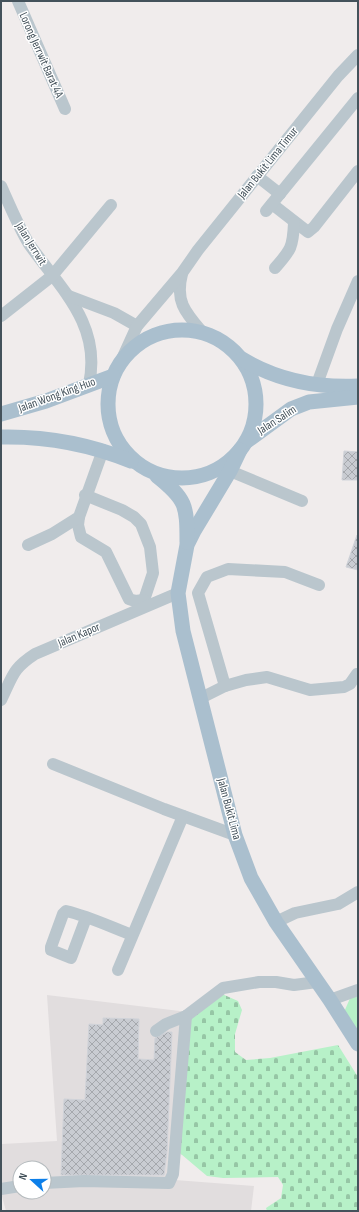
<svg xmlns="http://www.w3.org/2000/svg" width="359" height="1212" viewBox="0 0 359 1212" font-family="'Sofia Sans Condensed',sans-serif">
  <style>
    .education { fill: #e1ddde; fill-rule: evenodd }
    .cemetery { fill: url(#cemetery-stones) }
    .park { fill: #b7f1c8 }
    .building { fill: url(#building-cross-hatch); stroke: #d0d3d9 }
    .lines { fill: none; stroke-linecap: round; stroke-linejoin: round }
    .minor { stroke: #bac6cd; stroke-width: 12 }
    .major { stroke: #aabfce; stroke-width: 15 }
    .labels { text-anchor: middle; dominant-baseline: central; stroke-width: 3; stroke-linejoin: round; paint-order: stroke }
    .street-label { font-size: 12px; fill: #44525b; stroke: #fff }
  </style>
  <defs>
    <pattern id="cemetery-stones" width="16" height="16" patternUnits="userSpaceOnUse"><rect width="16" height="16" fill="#b7f1c8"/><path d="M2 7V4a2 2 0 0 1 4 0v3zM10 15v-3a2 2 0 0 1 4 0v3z" fill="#96c6a5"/></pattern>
    <pattern id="building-cross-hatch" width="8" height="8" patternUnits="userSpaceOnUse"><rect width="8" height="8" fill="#c9ccd2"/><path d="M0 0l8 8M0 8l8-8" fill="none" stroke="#a5a8ad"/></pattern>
  </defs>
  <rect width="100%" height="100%" fill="#f0ecec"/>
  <!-- education -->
  <path class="education" d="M47 995 188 1012 175 1180 254 1186 251 1211H6L1 1193 2 1144 57 1141ZM20 1168H44V1192H20Z"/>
  <!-- cemetery -->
  <polygon class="cemetery" points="222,994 238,1001 242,1010 235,1034 235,1052 246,1060 270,1058 338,1045 358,1077 358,1211 267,1211 266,1208 281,1198 283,1185 278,1177 223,1178 207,1176 175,1149 189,1019"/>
  <!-- park -->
  <polygon class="park" points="358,993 358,1035 344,1012 351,996"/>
  <!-- building -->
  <g class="building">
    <polygon points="344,451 358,452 358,480 342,480"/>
    <polygon points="357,535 358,535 358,570 346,567"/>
    <polygon points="103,1018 139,1019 138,1059 154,1060 155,1038 167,1032 172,1032 167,1151 164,1175 61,1175 64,1099 85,1100 89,1024 103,1025"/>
  </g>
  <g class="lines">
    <!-- minor -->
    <g class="minor">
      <polyline points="18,1 65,109"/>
      <polyline points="257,176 280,194"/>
      <path d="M1 186C10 206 18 226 29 244 60 288 102 324 89 384"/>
      <polyline points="272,204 308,232 314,227 358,171"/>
      <polyline points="266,211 358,98"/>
      <path d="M275 268C291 250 293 247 294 223"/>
      <path d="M182 274C175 301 185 312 202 332"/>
      <polyline points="69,296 114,313 137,326"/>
      <polyline points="1,316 52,276 111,205"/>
      <polyline points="122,359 137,326 182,273 198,250 338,76 358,55"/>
      <polyline points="317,384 337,329 358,281"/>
      <polyline points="230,471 302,501"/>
      <polyline points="85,495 122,510 134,517 141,524 150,547 153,573 144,600 146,606"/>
      <polyline points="79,517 78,525 81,537 106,552 129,599 135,601 144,600"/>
      <polyline points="28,545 52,534 79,517 103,450"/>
      <polyline points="225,686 198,593 207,577 228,569 285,572 319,585"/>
      <polyline points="201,698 225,686 246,680 267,677 310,690 344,687 350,684 357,674"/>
      <path d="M1 700C13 676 12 669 35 654L178 593"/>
      <polyline points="53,764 164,809 235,835"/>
      <path d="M86 918 71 958 51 950V947L63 914 66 911C88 916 111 927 132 935"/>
      <polyline points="276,922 295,913 338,904 358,892"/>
      <polyline points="118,970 183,816"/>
      <polyline points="330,1000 358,990"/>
      <polyline points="156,1031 166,1024 186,1016 223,988 259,982 276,982 294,985 317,982"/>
      <polyline points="44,1183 84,1181 169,1183 173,1174 186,1016"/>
      <polyline points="1,1189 20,1186"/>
    </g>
    <!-- major -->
    <g class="major">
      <circle cx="182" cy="404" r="74"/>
      <path d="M242 359C277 380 317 388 358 386"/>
      <polyline points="1,414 46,401 113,376"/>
      <path d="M1 437C47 436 89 444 131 461"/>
      <polyline points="247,441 291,409 309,402 358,397"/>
      <polyline points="240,450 230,471 194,531 187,545 178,593 183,631 235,835 251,878 276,922 330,1000 358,1044"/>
      <path d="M157 476C186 499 187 505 187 542"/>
    </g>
  </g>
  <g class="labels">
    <!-- street labels -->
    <g class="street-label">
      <text transform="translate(41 55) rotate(66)">Lorong Jerrwit Barat 4A</text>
      <text transform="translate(268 163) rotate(-51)">Jalan Bukit Lima Timur</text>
      <text transform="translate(31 244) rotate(58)">Jalan Jerrwit</text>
      <text transform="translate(57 395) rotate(-20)">Jalan Wong King Huo</text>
      <text transform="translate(277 420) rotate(-33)">Jalan Salim</text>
      <text transform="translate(79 635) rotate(-23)">Jalan Kapor</text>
      <text transform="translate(229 809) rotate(75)">Jalan Bukit Lima</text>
    </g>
  </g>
  <!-- border -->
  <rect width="359" height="1212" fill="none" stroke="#44525b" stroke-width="4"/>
  <!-- north arrow -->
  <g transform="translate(32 1180) rotate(291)"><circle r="19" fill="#ffffff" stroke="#b4babd"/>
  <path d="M0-3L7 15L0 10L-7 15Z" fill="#0d7fe9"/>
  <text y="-6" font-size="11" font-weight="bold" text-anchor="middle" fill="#44525b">N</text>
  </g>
</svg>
